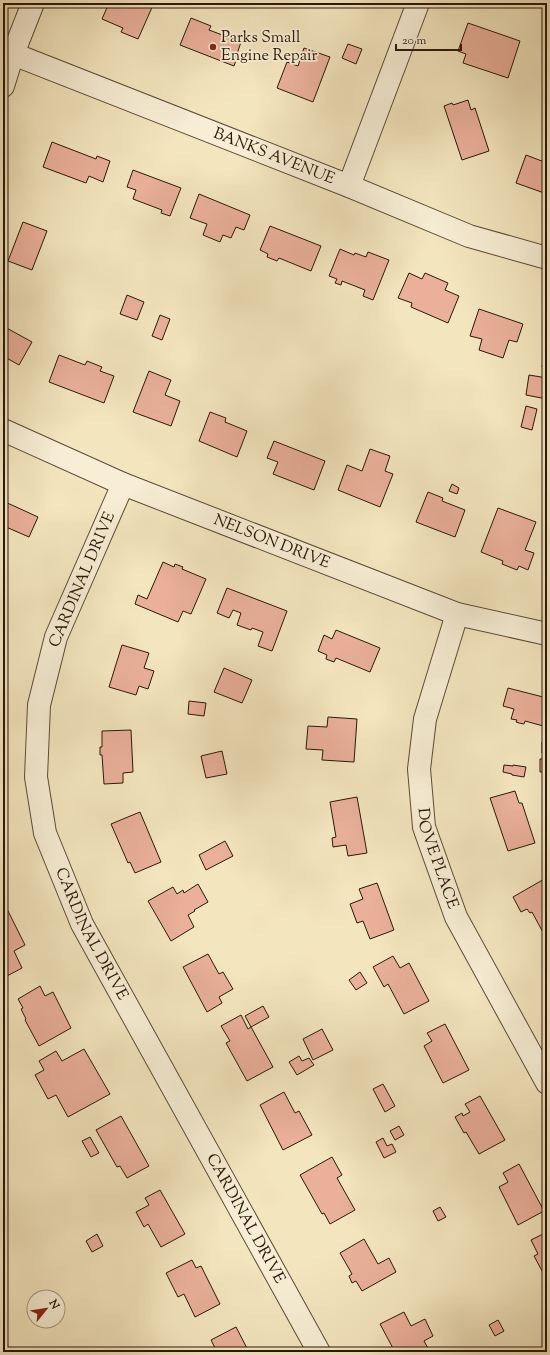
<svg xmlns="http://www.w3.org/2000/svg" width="550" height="1355" viewBox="0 0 550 1355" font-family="'Sorts Mill Goudy',serif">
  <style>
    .building { fill: #eab09a; stroke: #2a1808 }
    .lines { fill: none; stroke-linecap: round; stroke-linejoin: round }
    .minor-casing { stroke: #5c4b36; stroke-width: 24 }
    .minor { stroke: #f7eed5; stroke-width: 22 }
    .poi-dot { fill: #8f2418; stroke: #f7eed5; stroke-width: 1.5 }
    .labels { text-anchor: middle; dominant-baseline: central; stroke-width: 3.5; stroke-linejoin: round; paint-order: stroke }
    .poi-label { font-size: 16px; fill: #2a1808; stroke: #f7eed5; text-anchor: start }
    .street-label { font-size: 16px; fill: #2a1808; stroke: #f7eed5 }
  </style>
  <rect width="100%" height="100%" fill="#f3e5be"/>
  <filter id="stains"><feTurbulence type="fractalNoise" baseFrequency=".005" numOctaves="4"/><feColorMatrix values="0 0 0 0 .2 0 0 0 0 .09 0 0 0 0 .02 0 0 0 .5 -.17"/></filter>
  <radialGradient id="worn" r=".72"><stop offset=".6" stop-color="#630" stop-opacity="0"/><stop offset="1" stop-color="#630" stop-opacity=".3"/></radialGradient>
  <!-- building -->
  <g class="building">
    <polygon points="109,3 129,3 133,5 134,3 154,3 138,39 121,32 123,28 102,19"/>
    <polygon points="191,18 211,26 209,30 241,42 237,54 238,55 234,66 180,45"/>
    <polygon points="468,23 520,41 508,78 463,63 466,54 458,51"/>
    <polygon points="348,44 362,49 356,64 342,58"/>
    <polygon points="304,48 330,57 313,102 277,88 287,62 298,66"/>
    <polygon points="468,100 471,110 475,108 489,151 462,160 444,106 452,103 453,105"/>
    <polygon points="52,142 96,159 97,156 110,161 103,182 89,176 86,183 43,167"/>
    <polygon points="526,155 547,163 547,194 516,183"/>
    <polygon points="133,170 181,188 170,216 161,213 162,210 133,199 136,190 127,187"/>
    <polygon points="199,194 250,215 244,230 236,227 231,238 223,235 220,242 203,235 207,224 190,218"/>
    <polygon points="23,222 47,231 32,270 8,261"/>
    <polygon points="270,226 321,246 311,271 279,258 277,261 267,257 268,254 260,250"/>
    <polygon points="340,249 354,255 355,253 366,257 368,252 389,260 373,300 363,296 365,290 342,281 341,285 335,283 337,279 329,276"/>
    <polygon points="409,273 422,279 425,273 448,283 445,290 459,296 448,323 411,307 412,303 398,298"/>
    <polygon points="127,295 144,302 137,320 120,314"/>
    <polygon points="479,309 523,324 517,342 509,340 503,358 479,350 482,339 470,336"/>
    <polygon points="160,315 170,319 162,340 152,336"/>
    <polygon points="3,326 32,342 19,365 3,356"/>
    <polygon points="547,342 547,368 542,367"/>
    <polygon points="59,355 85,365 87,361 102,367 100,371 114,376 104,403 49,382"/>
    <polygon points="149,371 171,380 165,395 180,401 171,426 133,412"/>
    <polygon points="529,375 547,378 547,399 526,395"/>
    <polygon points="526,406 537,409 532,430 521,427"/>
    <polygon points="210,412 226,418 225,422 247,431 237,457 199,441"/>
    <polygon points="274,441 325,461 314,490 273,474 278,462 267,458"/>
    <polygon points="370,449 390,456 385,471 393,474 380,507 338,490 347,465 362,471"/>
    <polygon points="452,484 459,488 457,494 449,491"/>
    <polygon points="428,492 443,498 442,501 465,510 455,537 416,522"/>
    <polygon points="3,501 38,517 29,537 6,527 3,534"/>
    <polygon points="498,508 536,522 525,550 534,553 528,570 519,566 517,570 502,564 503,561 481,552"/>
    <polygon points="163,562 174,567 175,564 183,567 182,569 206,579 191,614 183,611 178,622 135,604 138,595 147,599"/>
    <polygon points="227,588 287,611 272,651 258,646 263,632 252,628 251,630 237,625 241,613 233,610 229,618 217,613"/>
    <polygon points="336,630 380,648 370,672 336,658 334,662 326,659 327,655 318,651 324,635 332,639"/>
    <polygon points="122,645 149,653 144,668 154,671 148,689 139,686 136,695 109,687"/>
    <polygon points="224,668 252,680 242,703 214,692"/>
    <polygon points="508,688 547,698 547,727 525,721 524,724 519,723 516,722 517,720 511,719 514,709 503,706"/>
    <polygon points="189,701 206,703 204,716 188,714"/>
    <polygon points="328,717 357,719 354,762 322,760 323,750 306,749 308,726 327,727"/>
    <polygon points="131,730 133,772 123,773 123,783 104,784 102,755 100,755 100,747 102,747 102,731"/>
    <polygon points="542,742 547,742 547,772 540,772 540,759 544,759 544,753 542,753"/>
    <polygon points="222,751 227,774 206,778 201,756"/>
    <polygon points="504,765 513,766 513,765 526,767 524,777 512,775 512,774 503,772"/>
    <polygon points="515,791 519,803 522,803 535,843 508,851 490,798"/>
    <polygon points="357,797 367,853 348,856 346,845 333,847 332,838 336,837 330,802"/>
    <polygon points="140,812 161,862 135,873 130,862 128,863 111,824"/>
    <polygon points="225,841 233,856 206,870 199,855"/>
    <polygon points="546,878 547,938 546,938 532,912 530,913 527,909 521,912 513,897"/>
    <polygon points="377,883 394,930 370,939 363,921 357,923 350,904 363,899 359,889"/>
    <polygon points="198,884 208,902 194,910 195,911 188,915 194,927 171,941 148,901 173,887 177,894 183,890 184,893"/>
    <polygon points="7,909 25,945 14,951 22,968 7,976 3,969 3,911"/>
    <polygon points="208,954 219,974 223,972 233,989 219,997 222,1003 207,1012 183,967"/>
    <polygon points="393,956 400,968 409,963 429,1001 404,1014 388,984 384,987 373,967"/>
    <polygon points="360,972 367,983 356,990 349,980"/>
    <polygon points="40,986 45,996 53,992 71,1028 39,1046 25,1020 26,1019 21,1009 23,1008 18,999"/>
    <polygon points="263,1006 269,1017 251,1027 245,1016"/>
    <polygon points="241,1015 248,1029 251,1027 273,1067 247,1081 226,1043 230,1041 221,1026"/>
    <polygon points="445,1024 469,1070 443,1083 424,1046 432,1041 427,1033"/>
    <polygon points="322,1029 333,1050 313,1060 303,1039"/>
    <polygon points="84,1049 110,1094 68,1117 56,1095 48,1099 35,1075 44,1070 39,1061 56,1051 62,1061"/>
    <polygon points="299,1056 302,1061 309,1058 314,1065 297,1075 289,1062"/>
    <polygon points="383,1084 395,1106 385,1112 373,1089"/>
    <polygon points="284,1092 295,1113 299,1111 312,1135 283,1150 260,1105"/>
    <polygon points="480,1096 505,1140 479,1154 466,1132 464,1133 455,1117 462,1113 463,1116 470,1112 465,1104"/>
    <polygon points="121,1116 149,1166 127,1178 120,1166 117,1167 96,1130"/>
    <polygon points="399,1126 404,1135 395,1140 390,1131"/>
    <polygon points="90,1137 99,1153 91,1157 82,1141"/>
    <polygon points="383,1138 387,1146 392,1144 396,1152 384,1158 376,1142"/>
    <polygon points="332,1157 342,1175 337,1178 355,1210 330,1224 324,1213 322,1214 300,1175"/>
    <polygon points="519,1164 544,1211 518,1225 499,1187 508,1182 503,1173"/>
    <polygon points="160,1190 185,1234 161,1247 148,1224 144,1227 136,1212 149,1205 145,1198"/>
    <polygon points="440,1207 446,1217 438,1221 433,1211"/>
    <polygon points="547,1232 547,1280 534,1256 538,1254 531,1240"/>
    <polygon points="97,1234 103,1246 92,1252 86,1241"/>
    <polygon points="364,1239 378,1264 389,1258 396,1272 362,1291 356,1281 352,1283 349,1276 352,1274 340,1253"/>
    <polygon points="192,1260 196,1268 201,1266 220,1304 195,1317 184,1294 178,1297 166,1273"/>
    <polygon points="404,1312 411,1326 425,1319 433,1336 424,1341 429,1350 426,1352 395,1352 380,1324"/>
    <polygon points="498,1320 504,1331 495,1336 489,1325"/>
    <polygon points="236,1327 249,1352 217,1352 211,1340"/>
  </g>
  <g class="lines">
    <defs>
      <g id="minor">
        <path id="s1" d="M3 50 349 186 469 236 547 258"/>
        <polyline points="3,86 13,54 33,3"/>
        <polyline points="349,186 418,3"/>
        <path id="s2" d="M3 430 123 484 457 614 547 634"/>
        <path id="s3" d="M123 484 56 637 39 705 36 777 45 833 82 924 319 1352"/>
        <path id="s4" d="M457 614 425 719 419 769 424 827 456 917 547 1083"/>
      </g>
    </defs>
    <!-- minor casing -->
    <use href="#minor" class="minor-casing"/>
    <!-- minor -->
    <use href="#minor" class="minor"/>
  </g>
  <!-- markers -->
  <circle class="poi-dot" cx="213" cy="47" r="4"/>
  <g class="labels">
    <!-- poi labels -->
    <g class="poi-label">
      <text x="221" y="38">Parks Small<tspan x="221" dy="18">Engine Repair</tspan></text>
    </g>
    <!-- street labels -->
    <g class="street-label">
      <text stroke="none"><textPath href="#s1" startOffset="291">BANKS AVENUE</textPath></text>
      <text stroke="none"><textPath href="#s2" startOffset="291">NELSON DRIVE</textPath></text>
      <text transform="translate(83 580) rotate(-67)">CARDINAL DRIVE</text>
      <text stroke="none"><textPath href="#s4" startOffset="252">DOVE PLACE</textPath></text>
      <text stroke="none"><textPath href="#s3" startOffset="477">CARDINAL DRIVE</textPath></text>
      <text stroke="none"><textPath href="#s3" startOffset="801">CARDINAL DRIVE</textPath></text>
    </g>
  </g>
  <!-- margin -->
  <rect width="550" height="1355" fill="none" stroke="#f3e5be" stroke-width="16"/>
  <rect x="4" y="4" width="542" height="1347" fill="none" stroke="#2a1808" stroke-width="2"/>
  <rect x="8" y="8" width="534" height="1339" fill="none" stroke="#2a1808"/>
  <!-- north arrow -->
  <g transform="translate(46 1309) rotate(60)"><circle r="19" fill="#f7eed5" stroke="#a59883"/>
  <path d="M0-3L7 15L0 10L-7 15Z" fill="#8f2418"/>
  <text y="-6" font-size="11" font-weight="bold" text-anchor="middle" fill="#2a1808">N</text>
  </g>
  <!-- scale -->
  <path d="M396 44v6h65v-6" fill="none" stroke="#2a1808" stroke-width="2"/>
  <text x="402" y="44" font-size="12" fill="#2a1808" stroke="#f7eed5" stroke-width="3" paint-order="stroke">20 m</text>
  <rect width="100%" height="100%" filter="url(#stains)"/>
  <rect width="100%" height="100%" fill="url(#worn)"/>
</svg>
